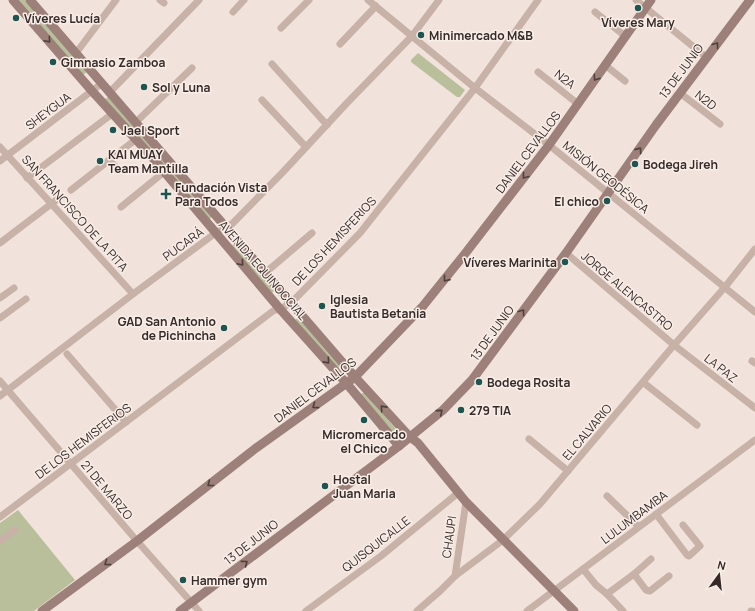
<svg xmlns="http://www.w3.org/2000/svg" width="755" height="611" viewBox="0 0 755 611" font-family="Manrope,sans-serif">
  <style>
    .green { fill: #b9bf9b }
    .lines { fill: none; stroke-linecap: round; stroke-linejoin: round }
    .street { stroke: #c8b1a7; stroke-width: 7 }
    .secondary { stroke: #9c8079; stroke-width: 9 }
    .oneway { stroke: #4f403c }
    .poi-dot { fill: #1e5550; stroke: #f9eee7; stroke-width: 1.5 }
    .labels { text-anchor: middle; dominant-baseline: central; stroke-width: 3; stroke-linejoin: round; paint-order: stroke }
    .poi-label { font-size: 12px; font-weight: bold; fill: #352a28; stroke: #f9eee7; text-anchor: start }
    .street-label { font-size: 12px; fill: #352a28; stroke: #f9eee7 }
  </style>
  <rect width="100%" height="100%" fill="#f1e3db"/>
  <!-- green -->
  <g class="green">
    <polygon points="19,0 25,0 87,72 83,75"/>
    <polygon points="418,53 465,90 460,97 457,97 411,62 411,60"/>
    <polygon points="108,97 212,217 208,220 104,100"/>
    <polygon points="235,243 275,290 272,293 232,246"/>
    <polygon points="299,317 341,365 338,368 295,320"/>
    <polygon points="364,392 395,428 395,431 393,432 360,395"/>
    <polygon points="18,510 75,580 34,611 0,611 0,523"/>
  </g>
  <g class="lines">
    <!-- street -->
    <g class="street">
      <polyline points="160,0 164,3"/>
      <polyline points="368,0 475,88 549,145 755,312"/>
      <polyline points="636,0 706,57"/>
      <polyline points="233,12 244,0"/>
      <polyline points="595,12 625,36"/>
      <polyline points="281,28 309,0"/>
      <polyline points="340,44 376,6"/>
      <polyline points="76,53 116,0"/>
      <polyline points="272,64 327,125"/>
      <polyline points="605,65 625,81"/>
      <polyline points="538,72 578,104"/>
      <polyline points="109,93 199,0"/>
      <polyline points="680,93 720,124"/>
      <polyline points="262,100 306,147"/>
      <polyline points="135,123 192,68"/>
      <polyline points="0,147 133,294"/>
      <polyline points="109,160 115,166"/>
      <polyline points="0,161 101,84"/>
      <polyline points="27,178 112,114"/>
      <polyline points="71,190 135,140"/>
      <polyline points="121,207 164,172"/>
      <polyline points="0,243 59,198"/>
      <polyline points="566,253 674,345 755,408"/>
      <polyline points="265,273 312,233"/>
      <polyline points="0,298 14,288"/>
      <polyline points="0,318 26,299"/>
      <polyline points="67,354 126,422"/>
      <polyline points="752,361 755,363"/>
      <polyline points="0,381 137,541 199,611"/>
      <polyline points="644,383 697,425"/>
      <polyline points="0,396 133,294 225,226 232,224 283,172 346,104 412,36 439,0"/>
      <polyline points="529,439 568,471"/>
      <polyline points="607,496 638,526"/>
      <polyline points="656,514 687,555 689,556 700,546 683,525"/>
      <polyline points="0,517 273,311 280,309 291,303 360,233 475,88 538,0"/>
      <polyline points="0,541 15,530"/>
      <polyline points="583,569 596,585 607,594 634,574 646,590 650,591 669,576"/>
      <polyline points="634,574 651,559"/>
      <polyline points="455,576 466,502"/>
      <polyline points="607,594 623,611"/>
      <polyline points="306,611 381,556 458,493"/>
      <polyline points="417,611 440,591 455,576 503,540 540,504 674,345 725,287 755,249"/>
      <polyline points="527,611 755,440"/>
      <polyline points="751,611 752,611"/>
    </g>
    <!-- secondary -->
    <g class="secondary">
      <polyline points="13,0 92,91 151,156 280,309 347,384 399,446"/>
      <polyline points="30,0 355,377 409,436 418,443 466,502 574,611"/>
      <polyline points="42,611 137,541 256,448 355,377 423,306 464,255 549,145 651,0"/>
      <polyline points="180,611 399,446 443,410 472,380 566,253 656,125 750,0"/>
    </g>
  </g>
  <!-- one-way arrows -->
  <defs><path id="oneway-chevron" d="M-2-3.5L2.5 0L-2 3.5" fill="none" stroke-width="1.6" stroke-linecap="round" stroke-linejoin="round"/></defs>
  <g class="oneway">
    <use href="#oneway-chevron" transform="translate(48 40) rotate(49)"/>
    <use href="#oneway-chevron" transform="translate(716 45) rotate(-53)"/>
    <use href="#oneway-chevron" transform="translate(596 78) rotate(125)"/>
    <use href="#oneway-chevron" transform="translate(639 150) rotate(-55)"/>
    <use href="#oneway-chevron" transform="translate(525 176) rotate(128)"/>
    <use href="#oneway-chevron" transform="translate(241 263) rotate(50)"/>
    <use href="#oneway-chevron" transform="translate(446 279) rotate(129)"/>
    <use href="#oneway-chevron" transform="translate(522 312) rotate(-54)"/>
    <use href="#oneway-chevron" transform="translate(327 361) rotate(48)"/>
    <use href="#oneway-chevron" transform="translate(315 406) rotate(144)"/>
    <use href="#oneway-chevron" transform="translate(383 408) rotate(-132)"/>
    <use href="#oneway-chevron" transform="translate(440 412) rotate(-40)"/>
    <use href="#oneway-chevron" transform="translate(210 484) rotate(142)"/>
    <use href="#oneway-chevron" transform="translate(107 563) rotate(144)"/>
    <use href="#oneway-chevron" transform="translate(245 563) rotate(-37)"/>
  </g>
  <!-- markers -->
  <g class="poi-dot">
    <circle cx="638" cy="8" r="4"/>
    <circle cx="16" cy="18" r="4"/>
    <circle cx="421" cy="35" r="4"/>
    <circle cx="53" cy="62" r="4"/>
    <circle cx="144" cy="87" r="4"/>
    <circle cx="113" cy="130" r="4"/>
    <circle cx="100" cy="161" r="4"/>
    <circle cx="635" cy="164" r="4"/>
    <path d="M164 188h4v4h4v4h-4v4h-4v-4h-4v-4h4z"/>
    <circle cx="607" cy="201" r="4"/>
    <circle cx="565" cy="262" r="4"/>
    <circle cx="322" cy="306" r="4"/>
    <circle cx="224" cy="328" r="4"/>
    <circle cx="479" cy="382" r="4"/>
    <circle cx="461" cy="410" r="4"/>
    <circle cx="364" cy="420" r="4"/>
    <circle cx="325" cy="486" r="4"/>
    <circle cx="183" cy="580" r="4"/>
  </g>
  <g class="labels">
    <!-- poi labels -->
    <g class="poi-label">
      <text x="24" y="18">Víveres Lucía</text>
      <text x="638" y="22" text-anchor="middle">Víveres Mary</text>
      <text x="429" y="35">Minimercado M&amp;B</text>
      <text x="61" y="62">Gimnasio Zamboa</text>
      <text x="152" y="87">Sol y Luna</text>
      <text x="121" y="130">Jael Sport</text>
      <text x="108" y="154">KAI MUAY<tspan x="108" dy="14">Team Mantilla</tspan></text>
      <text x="643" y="164">Bodega Jireh</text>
      <text x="175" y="187">Fundación Vista<tspan x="175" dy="14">Para Todos</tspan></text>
      <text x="599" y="201" text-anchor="end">El chico</text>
      <text x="557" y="262" text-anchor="end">Víveres Marinita</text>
      <text x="330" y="299">Iglesia<tspan x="330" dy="14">Bautista Betania</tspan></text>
      <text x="216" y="321" text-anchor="end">GAD San Antonio<tspan x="216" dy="14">de Pichincha</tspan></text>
      <text x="487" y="382">Bodega Rosita</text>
      <text x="469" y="410">279 TIA</text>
      <text x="364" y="434" text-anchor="middle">Micromercado<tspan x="364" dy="14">el Chico</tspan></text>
      <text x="333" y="479">Hostal<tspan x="333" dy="14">Juan Maria</tspan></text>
      <text x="191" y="580">Hammer gym</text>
    </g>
    <!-- street labels -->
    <g class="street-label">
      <text transform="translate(681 71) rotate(-53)">13 DE JUNIO</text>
      <text transform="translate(565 79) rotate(38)">N2A</text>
      <text transform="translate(706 100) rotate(38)">N2D</text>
      <text transform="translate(48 111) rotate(-37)">SHEYGUA</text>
      <text transform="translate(528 152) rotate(-53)">DANIEL CEVALLOS</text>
      <text transform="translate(606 177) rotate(39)">MISIÓN GEODÉSICA</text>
      <text transform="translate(75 213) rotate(48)">SAN FRANCISCO DE LA PITA</text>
      <text transform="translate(334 241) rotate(-47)">DE LOS HEMISFERIOS</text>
      <text transform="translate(183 244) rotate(-36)">PUCARÁ</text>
      <text transform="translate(263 270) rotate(49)">AVENIDA EQUINOCCIAL</text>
      <text transform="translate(627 291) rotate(40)">JORGE ALENCASTRO</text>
      <text transform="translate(492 333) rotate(-54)">13 DE JUNIO</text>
      <text transform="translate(721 368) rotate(38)">LA PAZ</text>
      <text transform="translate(315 390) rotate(-37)">DANIEL CEVALLOS</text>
      <text transform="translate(587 432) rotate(-50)">EL CALVARIO</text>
      <text transform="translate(83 441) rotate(-37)">DE LOS HEMISFERIOS</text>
      <text transform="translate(107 490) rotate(50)">21 DE MARZO</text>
      <text transform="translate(634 517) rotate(-37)">LULUMBAMBA</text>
      <text transform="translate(449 537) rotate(-82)">CHAUPI</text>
      <text transform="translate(251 542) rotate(-38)">13 DE JUNIO</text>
      <text transform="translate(376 544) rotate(-38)">QUISQUICALLE</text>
    </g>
  </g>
  <!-- north arrow -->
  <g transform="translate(719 575) rotate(15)" stroke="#f9eee7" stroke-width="3" paint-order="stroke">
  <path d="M0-3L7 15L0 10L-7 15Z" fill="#352a28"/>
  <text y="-6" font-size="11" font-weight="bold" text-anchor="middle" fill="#352a28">N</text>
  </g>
</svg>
